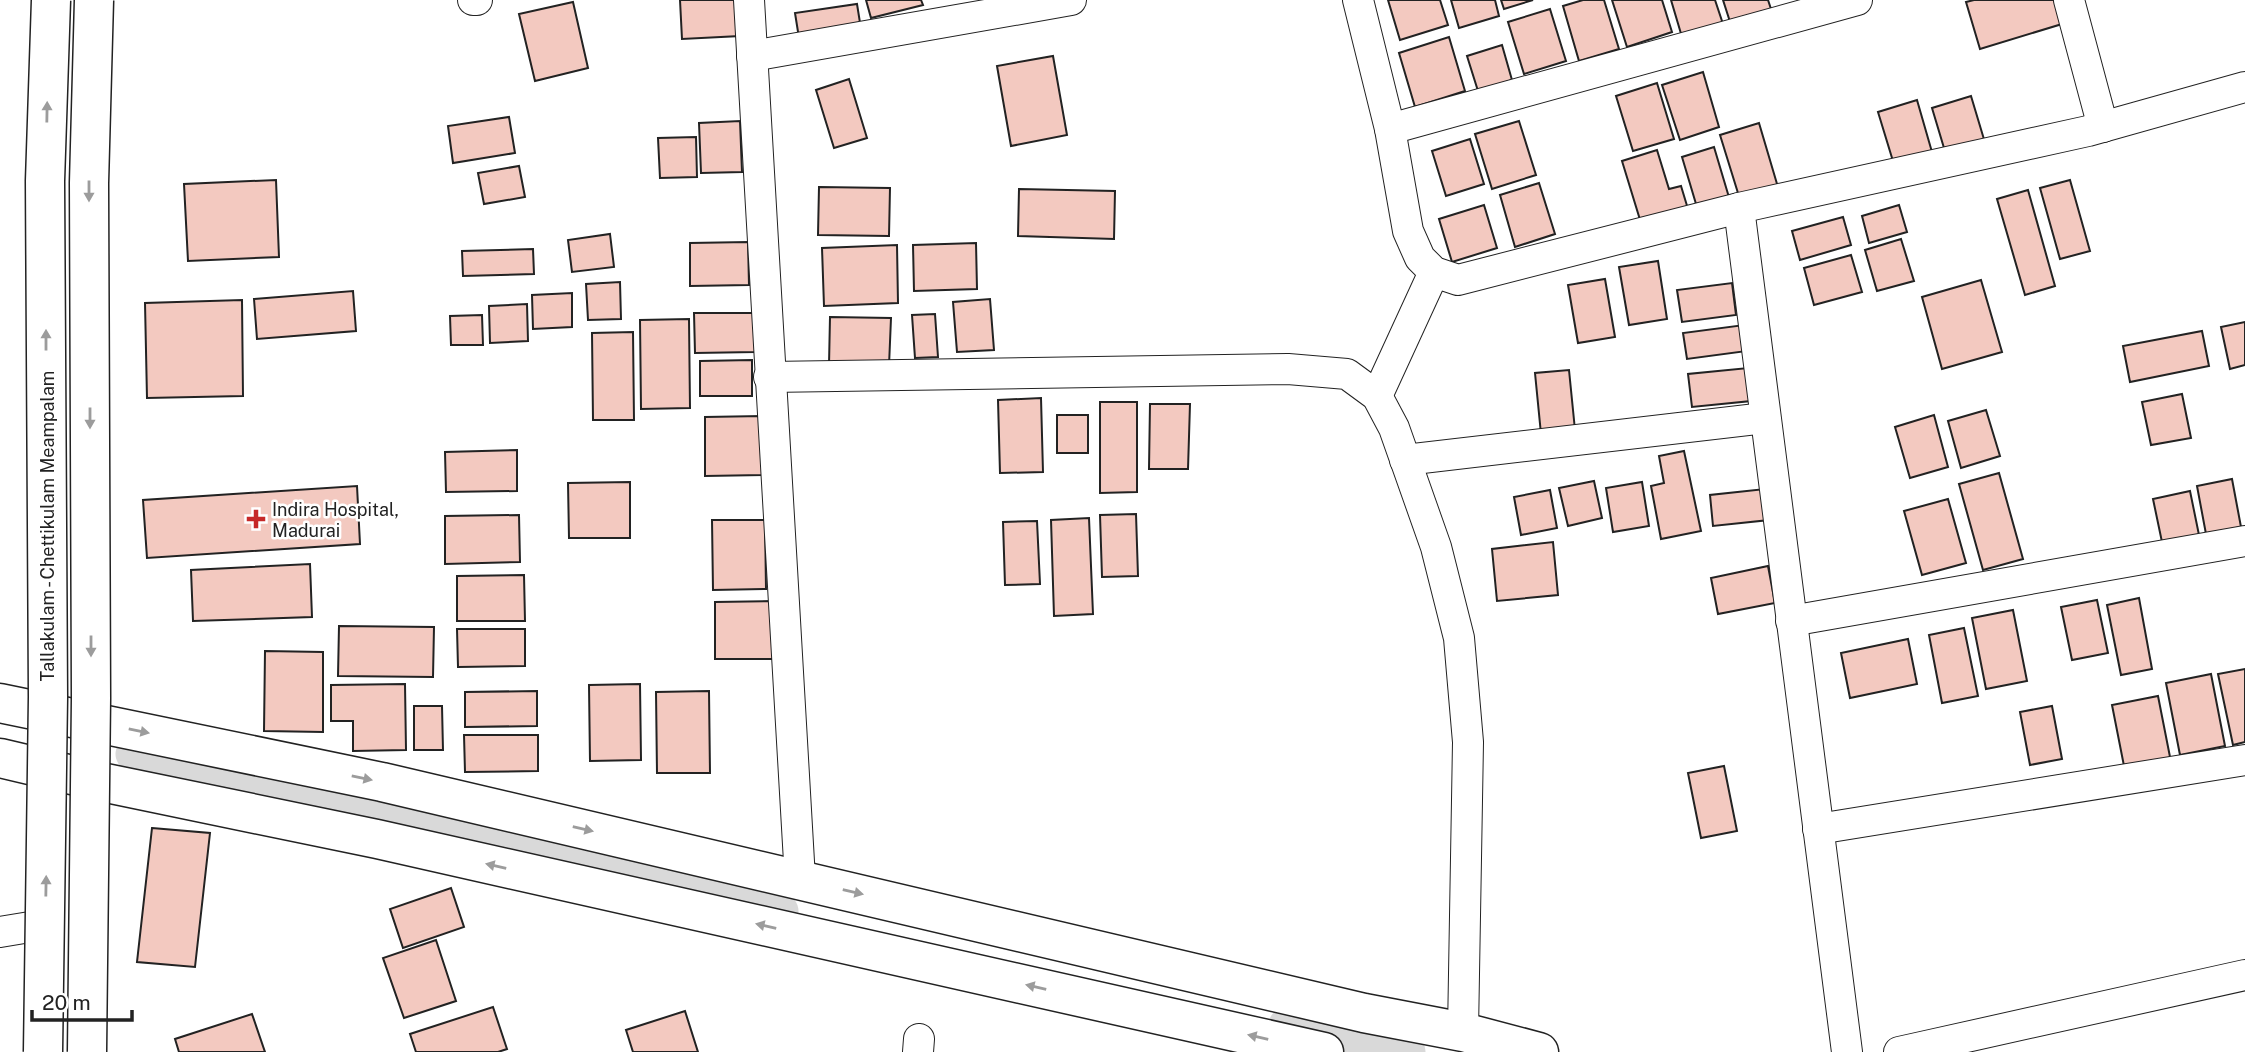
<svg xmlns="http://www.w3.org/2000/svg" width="2245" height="1052" viewBox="0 0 2245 1052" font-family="'Public Sans',sans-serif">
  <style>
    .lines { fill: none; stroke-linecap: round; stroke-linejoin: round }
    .canal { stroke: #d9d9d9; stroke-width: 35 }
    .building { fill: #f3c9c0; stroke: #222; stroke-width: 2 }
    .minor-casing { stroke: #222; stroke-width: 32 }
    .primary-casing { stroke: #222; stroke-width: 41 }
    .minor { stroke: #fff; stroke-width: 30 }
    .primary { stroke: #fff; stroke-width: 38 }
    .trunk-bridge-casing { stroke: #222; stroke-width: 41; stroke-linecap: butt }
    .trunk-bridge { stroke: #fff; stroke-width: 38 }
    .oneway { fill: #9c9c9c }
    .poi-dot { fill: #c62828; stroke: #fff; stroke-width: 2.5 }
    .labels { text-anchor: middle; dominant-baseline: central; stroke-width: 5; stroke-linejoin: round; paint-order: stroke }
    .poi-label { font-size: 18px; fill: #222; stroke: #fff; text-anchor: start }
    .street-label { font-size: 18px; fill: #222; stroke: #fff }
  </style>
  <rect width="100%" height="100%" fill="#fff"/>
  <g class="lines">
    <!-- canal -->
    <g class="canal">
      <polyline points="133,754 159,770 400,816 781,911"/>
      <polyline points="1286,1025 1408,1052"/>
    </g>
  </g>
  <!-- building -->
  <g class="building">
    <polygon points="680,0 738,0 740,36 682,39"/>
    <polygon points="866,0 921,0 923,5 871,18"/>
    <polygon points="1388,0 1440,0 1448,25 1400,40"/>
    <polygon points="1451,0 1495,0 1499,16 1459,28"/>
    <polygon points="1501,0 1533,0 1504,9"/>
    <polygon points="1583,0 1604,0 1619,49 1579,61 1563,6"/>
    <polygon points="1612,0 1662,0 1672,32 1627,47"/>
    <polygon points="1671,0 1715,0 1723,24 1682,37"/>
    <polygon points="1723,0 1768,0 1773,15 1732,28"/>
    <polygon points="1974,0 2054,0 2062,24 1980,49 1966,2"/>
    <polygon points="573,2 588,68 535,81 519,14"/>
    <polygon points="857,4 861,29 799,38 795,13"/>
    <polygon points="1550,9 1566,61 1524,74 1508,22"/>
    <polygon points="1449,37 1465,91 1415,107 1399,53"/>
    <polygon points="1502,45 1512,80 1478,91 1467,56"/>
    <polygon points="1053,56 1067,135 1011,146 997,66"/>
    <polygon points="1703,72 1719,127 1680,140 1662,85"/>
    <polygon points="849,79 867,138 834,148 816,90"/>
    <polygon points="1657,83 1674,139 1633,151 1616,96"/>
    <polygon points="1971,96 1986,146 1947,158 1932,108"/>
    <polygon points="1917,100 1934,159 1896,171 1878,112"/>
    <polygon points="509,117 515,153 453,163 448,126"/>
    <polygon points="740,121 742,172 701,173 699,123"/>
    <polygon points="1519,121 1536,175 1492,189 1475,134"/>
    <polygon points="1759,123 1780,194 1742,206 1720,135"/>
    <polygon points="696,137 697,177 660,178 658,138"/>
    <polygon points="1470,139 1484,184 1446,196 1432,151"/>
    <polygon points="1714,147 1731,204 1699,214 1682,157"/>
    <polygon points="1657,150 1669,189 1681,186 1688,209 1641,223 1622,161"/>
    <polygon points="519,166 525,197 484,204 478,173"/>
    <polygon points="276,180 279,257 188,261 184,184"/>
    <polygon points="2070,180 2090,251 2060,259 2040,188"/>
    <polygon points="1539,183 1555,234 1515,247 1500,195"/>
    <polygon points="819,187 890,188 889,236 818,235"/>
    <polygon points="1019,189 1115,191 1114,239 1018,236"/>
    <polygon points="2028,190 2055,286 2025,295 1997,199"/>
    <polygon points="1484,205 1497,248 1452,262 1439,219"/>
    <polygon points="1899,205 1907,232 1869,243 1862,216"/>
    <polygon points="1843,217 1851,245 1800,260 1792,231"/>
    <polygon points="610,234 614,267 572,272 568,240"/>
    <polygon points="1901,239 1914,281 1877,291 1865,250"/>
    <polygon points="748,242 749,285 690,286 690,243"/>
    <polygon points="976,243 977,289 914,291 913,245"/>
    <polygon points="897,245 898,303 824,306 822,248"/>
    <polygon points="533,249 534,274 463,276 462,251"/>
    <polygon points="1851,255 1862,292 1814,305 1804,268"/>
    <polygon points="1658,261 1667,319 1629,325 1619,267"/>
    <polygon points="1605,279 1615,337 1578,343 1568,285"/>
    <polygon points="1981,280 2002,352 1942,369 1922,297"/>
    <polygon points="620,282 621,319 588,320 586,284"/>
    <polygon points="1732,283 1736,315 1682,322 1677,290"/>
    <polygon points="353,291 356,331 257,339 254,299"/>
    <polygon points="572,293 572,327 533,329 532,295"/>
    <polygon points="990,299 994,350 957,352 953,302"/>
    <polygon points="242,300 243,396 147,398 145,303"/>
    <polygon points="527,304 528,341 490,343 489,306"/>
    <polygon points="694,313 755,313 755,352 695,353"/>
    <polygon points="935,314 938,357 915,358 912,315"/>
    <polygon points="482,315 483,345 451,345 450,316"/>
    <polygon points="830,317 891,318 889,366 829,365"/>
    <polygon points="689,319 690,408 641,409 640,320"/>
    <polygon points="2245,322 2245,365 2230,369 2221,327"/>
    <polygon points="1744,325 1747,351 1687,359 1683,333"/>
    <polygon points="2202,331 2209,366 2130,382 2123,346"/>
    <polygon points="633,332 634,420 593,420 592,333"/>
    <polygon points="752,360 752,396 700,396 700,361"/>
    <polygon points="1748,368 1751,401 1692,407 1688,374"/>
    <polygon points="1569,370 1575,430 1541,434 1535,373"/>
    <polygon points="2182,394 2191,438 2151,445 2142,402"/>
    <polygon points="1041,398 1043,472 1000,473 998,400"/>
    <polygon points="1100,402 1137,402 1137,492 1100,493"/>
    <polygon points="1150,404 1190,404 1188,469 1149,469"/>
    <polygon points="1986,410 2000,456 1961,468 1948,421"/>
    <rect x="1057" y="415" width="31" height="38"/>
    <polygon points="1934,415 1948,467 1910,478 1895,427"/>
    <polygon points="762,416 763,475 705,476 705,417"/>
    <polygon points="517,450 517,491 446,492 445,452"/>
    <polygon points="1684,451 1701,531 1661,539 1651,486 1664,483 1659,456"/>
    <polygon points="1999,473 2023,559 1983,570 1959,484"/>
    <polygon points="2232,479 2241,527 2206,534 2197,486"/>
    <polygon points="1594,481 1602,518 1568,526 1559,488"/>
    <polygon points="630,482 630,538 569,538 568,483"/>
    <polygon points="1642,482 1649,526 1613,532 1606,488"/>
    <polygon points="357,486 360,544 147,558 143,500"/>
    <polygon points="1765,489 1769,520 1713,526 1710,495"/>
    <polygon points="1550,490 1557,528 1521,535 1514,497"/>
    <polygon points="2190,491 2199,535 2162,542 2153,499"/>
    <polygon points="1948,499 1966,563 1922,575 1904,511"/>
    <polygon points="1136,514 1138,576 1102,577 1100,515"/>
    <polygon points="519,515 520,562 445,564 445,516"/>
    <polygon points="1089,518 1093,614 1054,616 1051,520"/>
    <polygon points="712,520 765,520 766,589 713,590"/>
    <polygon points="1037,521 1040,584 1005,585 1003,522"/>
    <polygon points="1553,542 1558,595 1497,601 1492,549"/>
    <polygon points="310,564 312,617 193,621 191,570"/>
    <polygon points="1768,566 1775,603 1718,614 1711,578"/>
    <polygon points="524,575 525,621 457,621 457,576"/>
    <polygon points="2139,598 2152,669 2121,675 2107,605"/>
    <polygon points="2097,600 2108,653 2072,660 2061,607"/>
    <polygon points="772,601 773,659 715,659 715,602"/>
    <polygon points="2013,610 2027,681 1986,689 1972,618"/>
    <polygon points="339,626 434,627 433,677 338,676"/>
    <polygon points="1964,628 1978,696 1942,703 1929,635"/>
    <polygon points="457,629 525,629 525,666 458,667"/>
    <polygon points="1908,639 1917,684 1850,698 1841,653"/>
    <polygon points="265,651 323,652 323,732 264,731"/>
    <polygon points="2245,669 2245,742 2233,745 2218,674"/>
    <polygon points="2211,674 2225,746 2180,755 2166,683"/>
    <polygon points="405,684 406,750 353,751 353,721 331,721 331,685"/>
    <polygon points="640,684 641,760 590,761 589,685"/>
    <polygon points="537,691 537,726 465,727 465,692"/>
    <polygon points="709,691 710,773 657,773 656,692"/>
    <polygon points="2158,696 2171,762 2125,771 2112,705"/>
    <polygon points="414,706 442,706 443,750 414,750"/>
    <polygon points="2052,706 2062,759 2030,765 2020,712"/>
    <polygon points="464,735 538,735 538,771 465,772"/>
    <polygon points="1724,766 1737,831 1701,838 1688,773"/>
    <polygon points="152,828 210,833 195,967 137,962"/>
    <polygon points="451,888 464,927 403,948 390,909"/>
    <polygon points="436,940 456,1001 404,1018 383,958"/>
    <polygon points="493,1007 507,1049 498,1052 416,1052 410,1034"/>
    <polygon points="685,1011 698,1052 633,1052 626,1030"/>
    <polygon points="252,1014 265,1052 179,1052 175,1039"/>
  </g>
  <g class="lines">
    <defs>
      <g id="minor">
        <polyline points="473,0 477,0"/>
        <polyline points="749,0 800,879"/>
        <polyline points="1358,0 1390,129 1408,231 1420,258 1434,272 1458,280 1739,208 2088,131 2245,87"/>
        <polyline points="2069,0 2103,127"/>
        <polyline points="752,56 1071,0"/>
        <polyline points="1390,129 1857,0"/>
        <polyline points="1739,208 1847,1052"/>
        <polyline points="769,377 1288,369 1347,374 1377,396 1394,428 1436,547 1459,638 1468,742 1463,1032"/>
        <polyline points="1377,396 1434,272"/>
        <polyline points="1405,460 1765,418"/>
        <polyline points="1791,621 2245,541"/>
        <polyline points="1818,829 2245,760"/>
        <polyline points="0,932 30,927"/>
        <polyline points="918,1052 919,1039"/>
        <polyline points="1899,1052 2245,975"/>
      </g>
      <g id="primary">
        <polyline points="0,703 382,782 1364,1013 1463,1032 1539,1052"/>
        <polyline points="0,758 106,783 377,839 1324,1052"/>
      </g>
    </defs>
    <!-- minor casing -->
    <use href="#minor" class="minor-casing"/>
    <!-- primary casing -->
    <use href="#primary" class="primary-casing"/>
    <!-- minor -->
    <use href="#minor" class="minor"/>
    <!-- primary -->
    <use href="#primary" class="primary"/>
    <defs>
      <g id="trunk-bridge">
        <polyline points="43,1052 48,697 45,181 51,0"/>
        <polyline points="87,1052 91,698 89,183 94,0"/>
      </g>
    </defs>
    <!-- trunk-bridge casing -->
    <use href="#trunk-bridge" class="trunk-bridge-casing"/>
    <!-- trunk-bridge -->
    <use href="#trunk-bridge" class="trunk-bridge"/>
  </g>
  <!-- one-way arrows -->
  <defs><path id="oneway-solid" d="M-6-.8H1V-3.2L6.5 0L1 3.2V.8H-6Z" transform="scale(1.75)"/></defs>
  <g class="oneway">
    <use href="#oneway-solid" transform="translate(47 112) rotate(-89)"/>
    <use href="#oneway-solid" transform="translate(89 191) rotate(90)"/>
    <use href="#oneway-solid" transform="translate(46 340) rotate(-90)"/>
    <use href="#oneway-solid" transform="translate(90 418) rotate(90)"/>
    <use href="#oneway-solid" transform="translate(91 646) rotate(90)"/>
    <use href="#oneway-solid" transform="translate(139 731) rotate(12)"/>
    <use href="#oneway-solid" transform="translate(362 778) rotate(12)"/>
    <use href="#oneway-solid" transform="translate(583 829) rotate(13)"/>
    <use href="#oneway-solid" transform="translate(496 866) rotate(-167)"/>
    <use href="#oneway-solid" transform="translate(46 886) rotate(-89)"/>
    <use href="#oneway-solid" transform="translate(853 892) rotate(13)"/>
    <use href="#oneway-solid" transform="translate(766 926) rotate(-167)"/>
    <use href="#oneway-solid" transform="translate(1036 987) rotate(-167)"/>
    <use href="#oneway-solid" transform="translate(1258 1037) rotate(-167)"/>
  </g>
  <!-- markers -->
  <path class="poi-dot" d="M252.5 508.5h7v7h7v7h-7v7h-7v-7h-7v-7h7z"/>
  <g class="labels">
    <!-- poi labels -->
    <g class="poi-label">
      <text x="272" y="509">Indira Hospital,<tspan x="272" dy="21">Madurai</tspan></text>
    </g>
    <!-- street labels -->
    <g class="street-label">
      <text transform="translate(47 526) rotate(-90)">Tallakulam - Chettikulam Meampalam</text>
    </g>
  </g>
  <!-- scale -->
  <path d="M32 1010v10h100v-10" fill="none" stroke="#222222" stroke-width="3.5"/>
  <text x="42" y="1010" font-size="21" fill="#222222" stroke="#ffffff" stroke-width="5" paint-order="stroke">20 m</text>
</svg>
